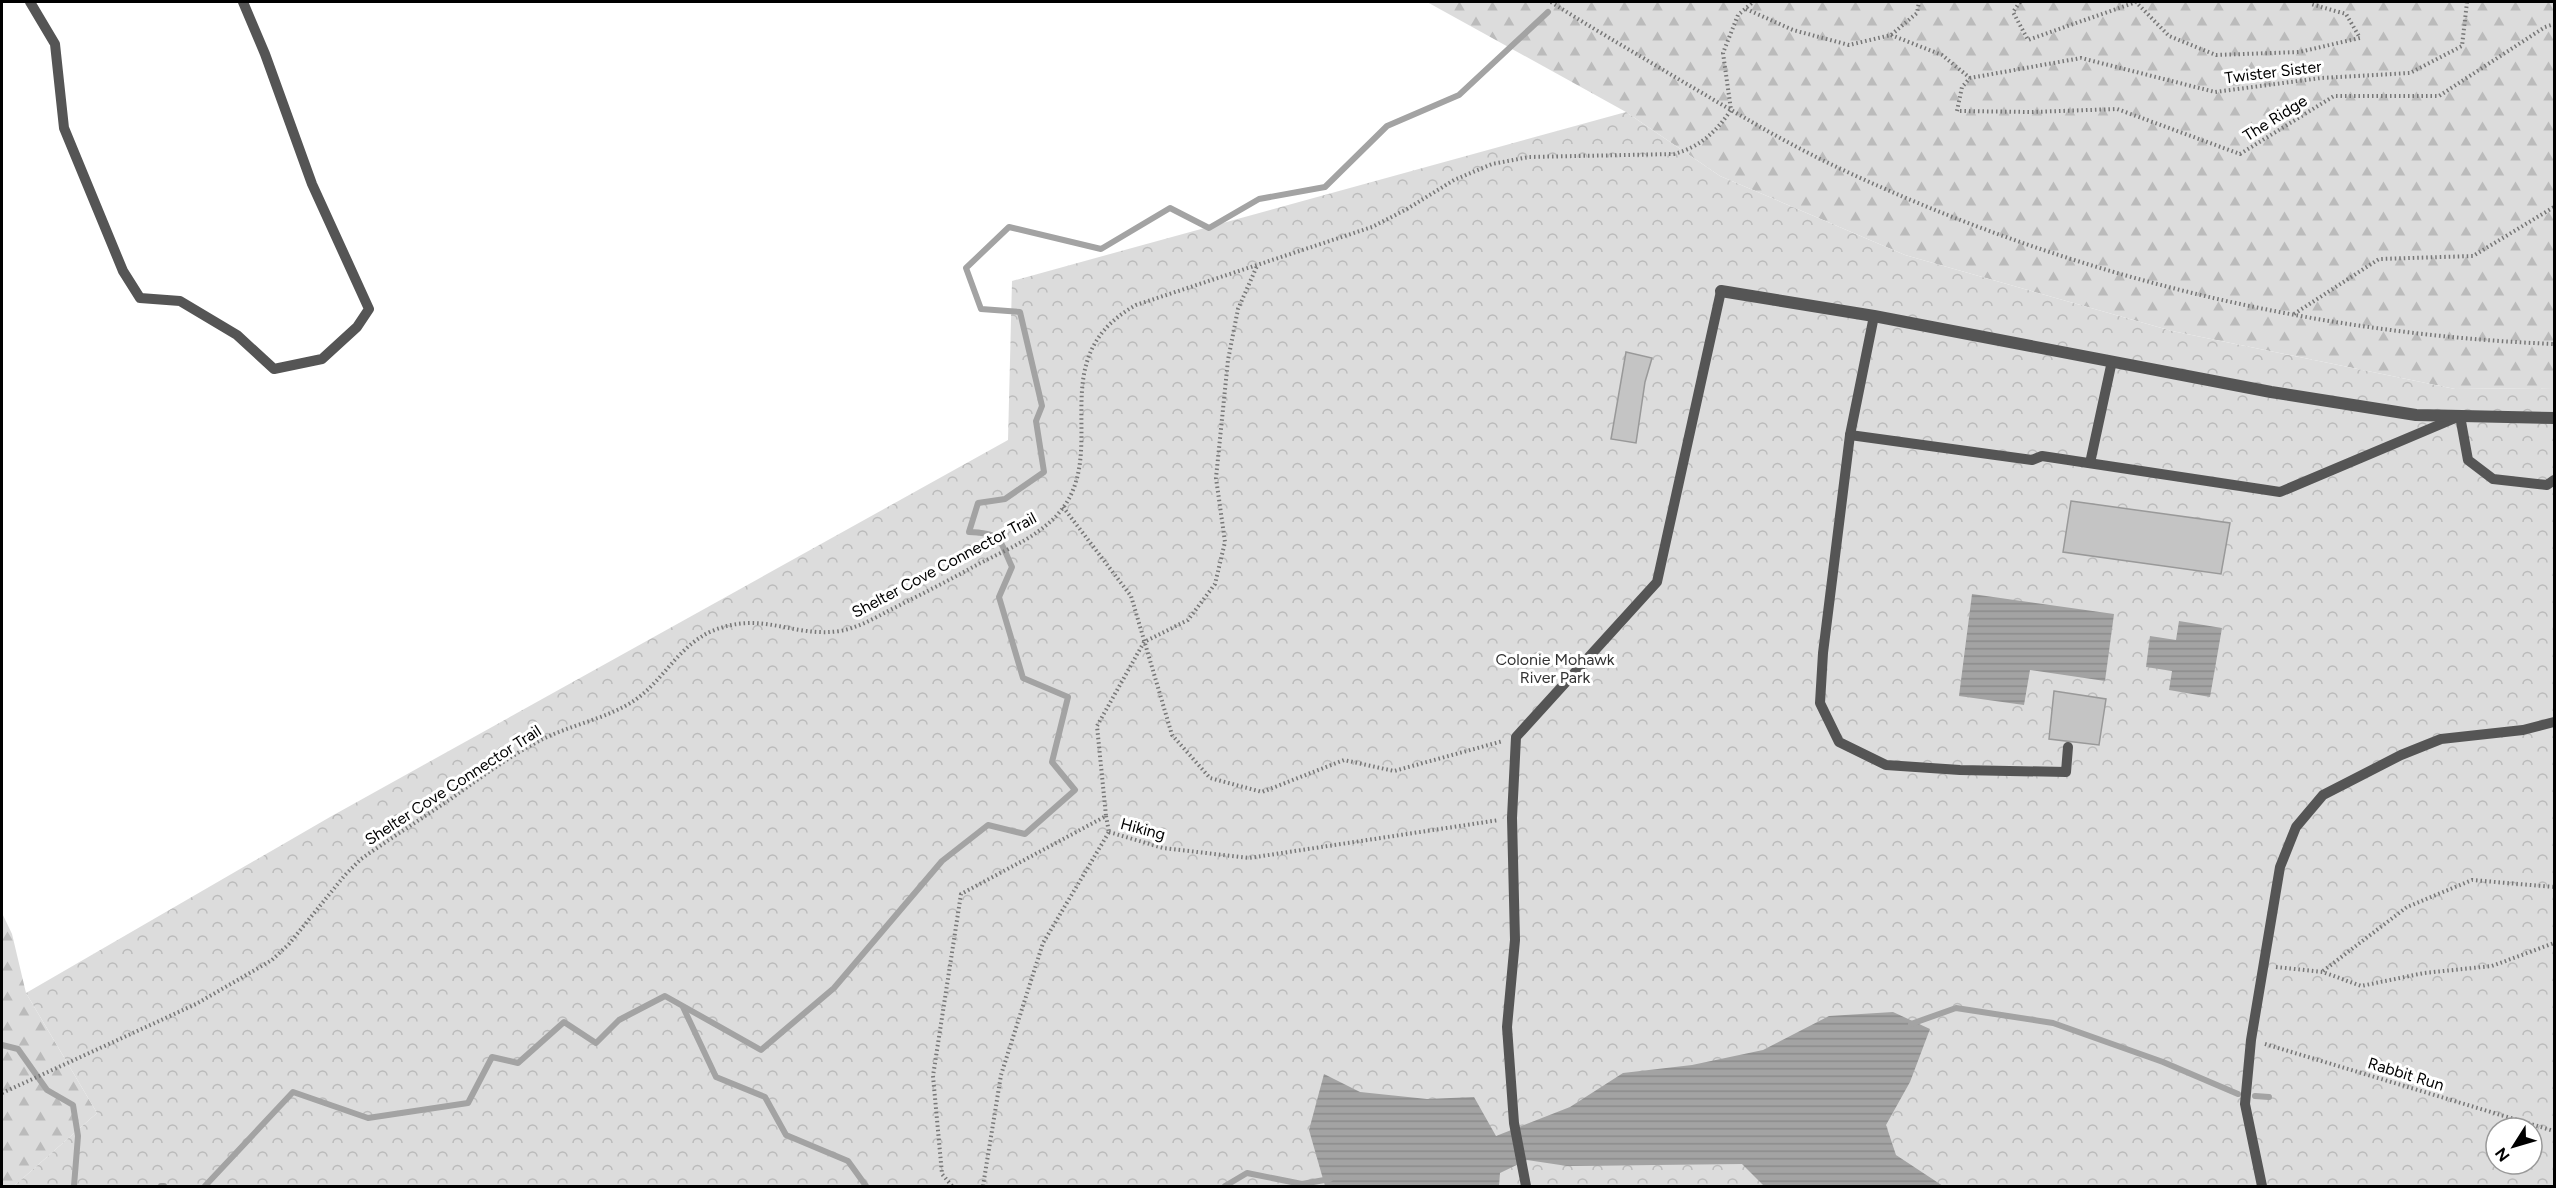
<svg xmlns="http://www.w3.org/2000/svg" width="2556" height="1188" viewBox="0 0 2556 1188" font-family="Figtree,sans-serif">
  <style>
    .forest { fill: url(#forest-firs) }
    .park { fill: url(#park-crowns); fill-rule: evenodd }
    .water { fill: url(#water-rules) }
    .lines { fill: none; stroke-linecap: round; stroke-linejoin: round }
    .stream { stroke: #a3a3a3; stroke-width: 6 }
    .building { fill: #c4c4c4; stroke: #999; stroke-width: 1.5 }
    .path { stroke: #777; stroke-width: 4; stroke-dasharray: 1.5 3; stroke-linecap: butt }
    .service { stroke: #555; stroke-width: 10 }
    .minor { stroke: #555; stroke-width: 12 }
    .labels { text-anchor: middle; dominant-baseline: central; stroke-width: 6; stroke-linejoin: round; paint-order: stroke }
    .street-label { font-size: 16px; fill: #000; stroke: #fff }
    .park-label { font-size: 16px; fill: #333; stroke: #fff }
  </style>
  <defs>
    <pattern id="forest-firs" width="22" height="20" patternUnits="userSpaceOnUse" patternTransform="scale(1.5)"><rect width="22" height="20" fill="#dcdcdc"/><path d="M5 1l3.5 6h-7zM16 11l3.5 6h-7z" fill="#bbb"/></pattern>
    <pattern id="park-crowns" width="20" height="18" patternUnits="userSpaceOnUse" patternTransform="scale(1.5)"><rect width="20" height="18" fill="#dcdcdc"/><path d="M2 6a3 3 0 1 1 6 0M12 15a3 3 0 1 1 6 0" fill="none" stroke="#bbb"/></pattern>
    <pattern id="water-rules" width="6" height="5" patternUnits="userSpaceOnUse" patternTransform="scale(1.5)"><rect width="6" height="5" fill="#a3a3a3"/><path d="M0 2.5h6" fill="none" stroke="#8b8b8b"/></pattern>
  </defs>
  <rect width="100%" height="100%" fill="#fff"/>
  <!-- forest -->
  <g class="forest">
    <polygon points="1427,2 2554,2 2554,388 2455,389 2172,331 1905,255 1720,176 1626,112"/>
    <polygon points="2,913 12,934 26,993 97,1113 14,1186 2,1186"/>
  </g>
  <!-- park -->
  <path class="park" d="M1626 112 1720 176 1905 255 2172 331 2455 389 2554 388V1186H14L97 1113 26 993 330 817 1008 440 1012 281ZM2496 1128H2532V1164H2496Z"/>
  <!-- water -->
  <g class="water">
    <polygon points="1972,594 2114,614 2105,681 2030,670 2024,705 1959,696"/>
    <polygon points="2179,621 2222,628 2210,697 2169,690 2172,671 2146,667 2150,636 2176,640"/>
    <polygon points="1893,1012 1930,1029 1910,1082 1886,1125 1896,1155 1943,1186 1764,1186 1742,1164 1567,1166 1527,1160 1500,1173 1499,1186 1325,1186 1309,1130 1324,1074 1360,1092 1427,1099 1474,1097 1496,1136 1570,1107 1623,1073 1692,1065 1763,1050 1829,1016"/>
  </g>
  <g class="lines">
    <!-- stream -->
    <g class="stream">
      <polyline points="683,1007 716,1077 765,1097 786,1135 848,1161 866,1186"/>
      <polyline points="1911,1024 1956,1008 2053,1023 2163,1062 2238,1094"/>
      <polyline points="2,1045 18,1049 47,1090 73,1105 78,1136 74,1186"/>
      <polyline points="2255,1096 2269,1097"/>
      <polyline points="161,1186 164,1186"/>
      <path d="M205 1186 293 1092 368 1118 468 1103 492 1057 518 1063 564 1022 596 1043 619 1020 665 996 761 1050 834 988 942 861 988 825 1025 834 1075 790 1052 762 1068 697 1023 678 999 597 1012 567C999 539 1002 533 969 532L978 503 1005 499 1044 472 1036 421 1042 406 1020 312 981 309 966 268 1009 227 1101 249 1170 208 1209 228 1259 199 1325 187 1387 126 1459 95 1548 12"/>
      <polyline points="1225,1186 1247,1173 1302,1184 1330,1179"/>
    </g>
  </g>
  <!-- building -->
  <g class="building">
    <polygon points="1626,352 1652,358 1645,382 1636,443 1611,439"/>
    <polygon points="2071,501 2230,523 2221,574 2063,552"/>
    <polygon points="2054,691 2106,699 2099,745 2049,739"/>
  </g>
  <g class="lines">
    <!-- path -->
    <g class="path">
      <path d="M1551 2C1593 29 1637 54 1680 80 1733 111 1785 143 1841 169 2065 274 2307 334 2554 344"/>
      <polyline points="2020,2 2013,12 2028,40 2136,2 2169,36 2216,55 2299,52 2360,38 2346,14 2311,4 2312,2"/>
      <polyline points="2467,2 2462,46 2410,73 2321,78 2215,92 2081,58 1970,78 1962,87 1957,111 2032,112 2117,109 2240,154 2334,96 2439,96 2545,27 2554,24"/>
      <polyline points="1746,9 1793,30 1849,45 1891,35 1917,13 1919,2"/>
      <polyline points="1891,35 1942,55 1970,78"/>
      <polyline points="2294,314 2379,259 2473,256 2554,207"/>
      <polyline points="1063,507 1131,596 1172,735 1210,778 1262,792 1344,760 1394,771 1503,741"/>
      <polyline points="1106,816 1109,832"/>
      <polyline points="1109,832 1163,848 1249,858 1499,820"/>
      <polyline points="2276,967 2323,972 2361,986 2424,973 2492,966 2554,943"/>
      <polyline points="2323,971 2407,907 2472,880 2554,887"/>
      <polyline points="2265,1044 2554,1131"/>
      <path d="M2 1093 196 1004 272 960 289 944 345 875 361 859C391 838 421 819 452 798 480 778 508 757 539 741 569 725 607 719 635 700 664 680 678 646 712 631 763 610 792 638 840 631 857 628 873 619 888 611 916 597 944 583 971 568 995 555 1023 544 1044 527 1125 465 1032 363 1136 305L1372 227 1407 209 1454 180 1492 164 1529 157 1674 154C1700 147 1716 132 1731 110L1723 53 1738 15 1753 2"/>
      <polyline points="952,1186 942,1174 933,1076 961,894 1106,816 1097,726 1144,642 1188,620 1215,584 1225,542 1216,478 1228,360 1238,309 1257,266"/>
      <polyline points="983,1186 1001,1075 1043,943 1109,832"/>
    </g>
    <!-- service -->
    <g class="service">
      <polyline points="30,2 55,44 64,128 123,271 140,298 180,301 237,335 274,369 322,359 357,327 369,309 312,184 265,54 243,2"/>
      <polyline points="1874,316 1850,435 2032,460 2042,456 2280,492 2460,416 2468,460 2493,479 2547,485 2554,480"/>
      <polyline points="1850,435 1823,653 1820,703 1839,742 1886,765 1960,770 2066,772 2068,747"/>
      <polyline points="2090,463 2112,361"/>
      <polyline points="1526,1186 1514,1123 1507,1027 1515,940 1512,818 1516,737 1657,582 1721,291"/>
      <polyline points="2262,1186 2245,1104 2251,1040 2280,867 2296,827 2323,795 2401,755 2441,739 2523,730 2554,722"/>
    </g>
    <!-- minor -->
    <polyline class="minor" points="1721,291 1874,316 2271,392 2416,415 2554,418"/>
  </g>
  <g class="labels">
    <!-- street labels -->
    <g class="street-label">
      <text transform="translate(2273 72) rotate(-7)">Twister Sister</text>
      <text transform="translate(2275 118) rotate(-32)">The Ridge</text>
      <text transform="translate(944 565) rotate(-28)">Shelter Cove Connector Trail</text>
      <text transform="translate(453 785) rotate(-33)">Shelter Cove Connector Trail</text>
      <text transform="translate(1143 829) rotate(15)">Hiking</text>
      <text transform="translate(2406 1074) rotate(17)">Rabbit Run</text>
    </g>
    <!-- park labels -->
    <g class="park-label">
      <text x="1555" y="659">Colonie Mohawk<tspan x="1555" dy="18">River Park</tspan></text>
    </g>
  </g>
  <!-- border -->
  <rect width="2556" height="1188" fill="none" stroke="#000000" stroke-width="6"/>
  <!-- north arrow -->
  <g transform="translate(2514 1146) rotate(233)"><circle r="28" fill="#ffffff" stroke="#999999" stroke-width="1.5"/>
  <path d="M0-4.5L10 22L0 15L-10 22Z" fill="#000000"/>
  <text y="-9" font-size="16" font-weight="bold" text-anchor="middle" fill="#000000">N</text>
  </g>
</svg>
